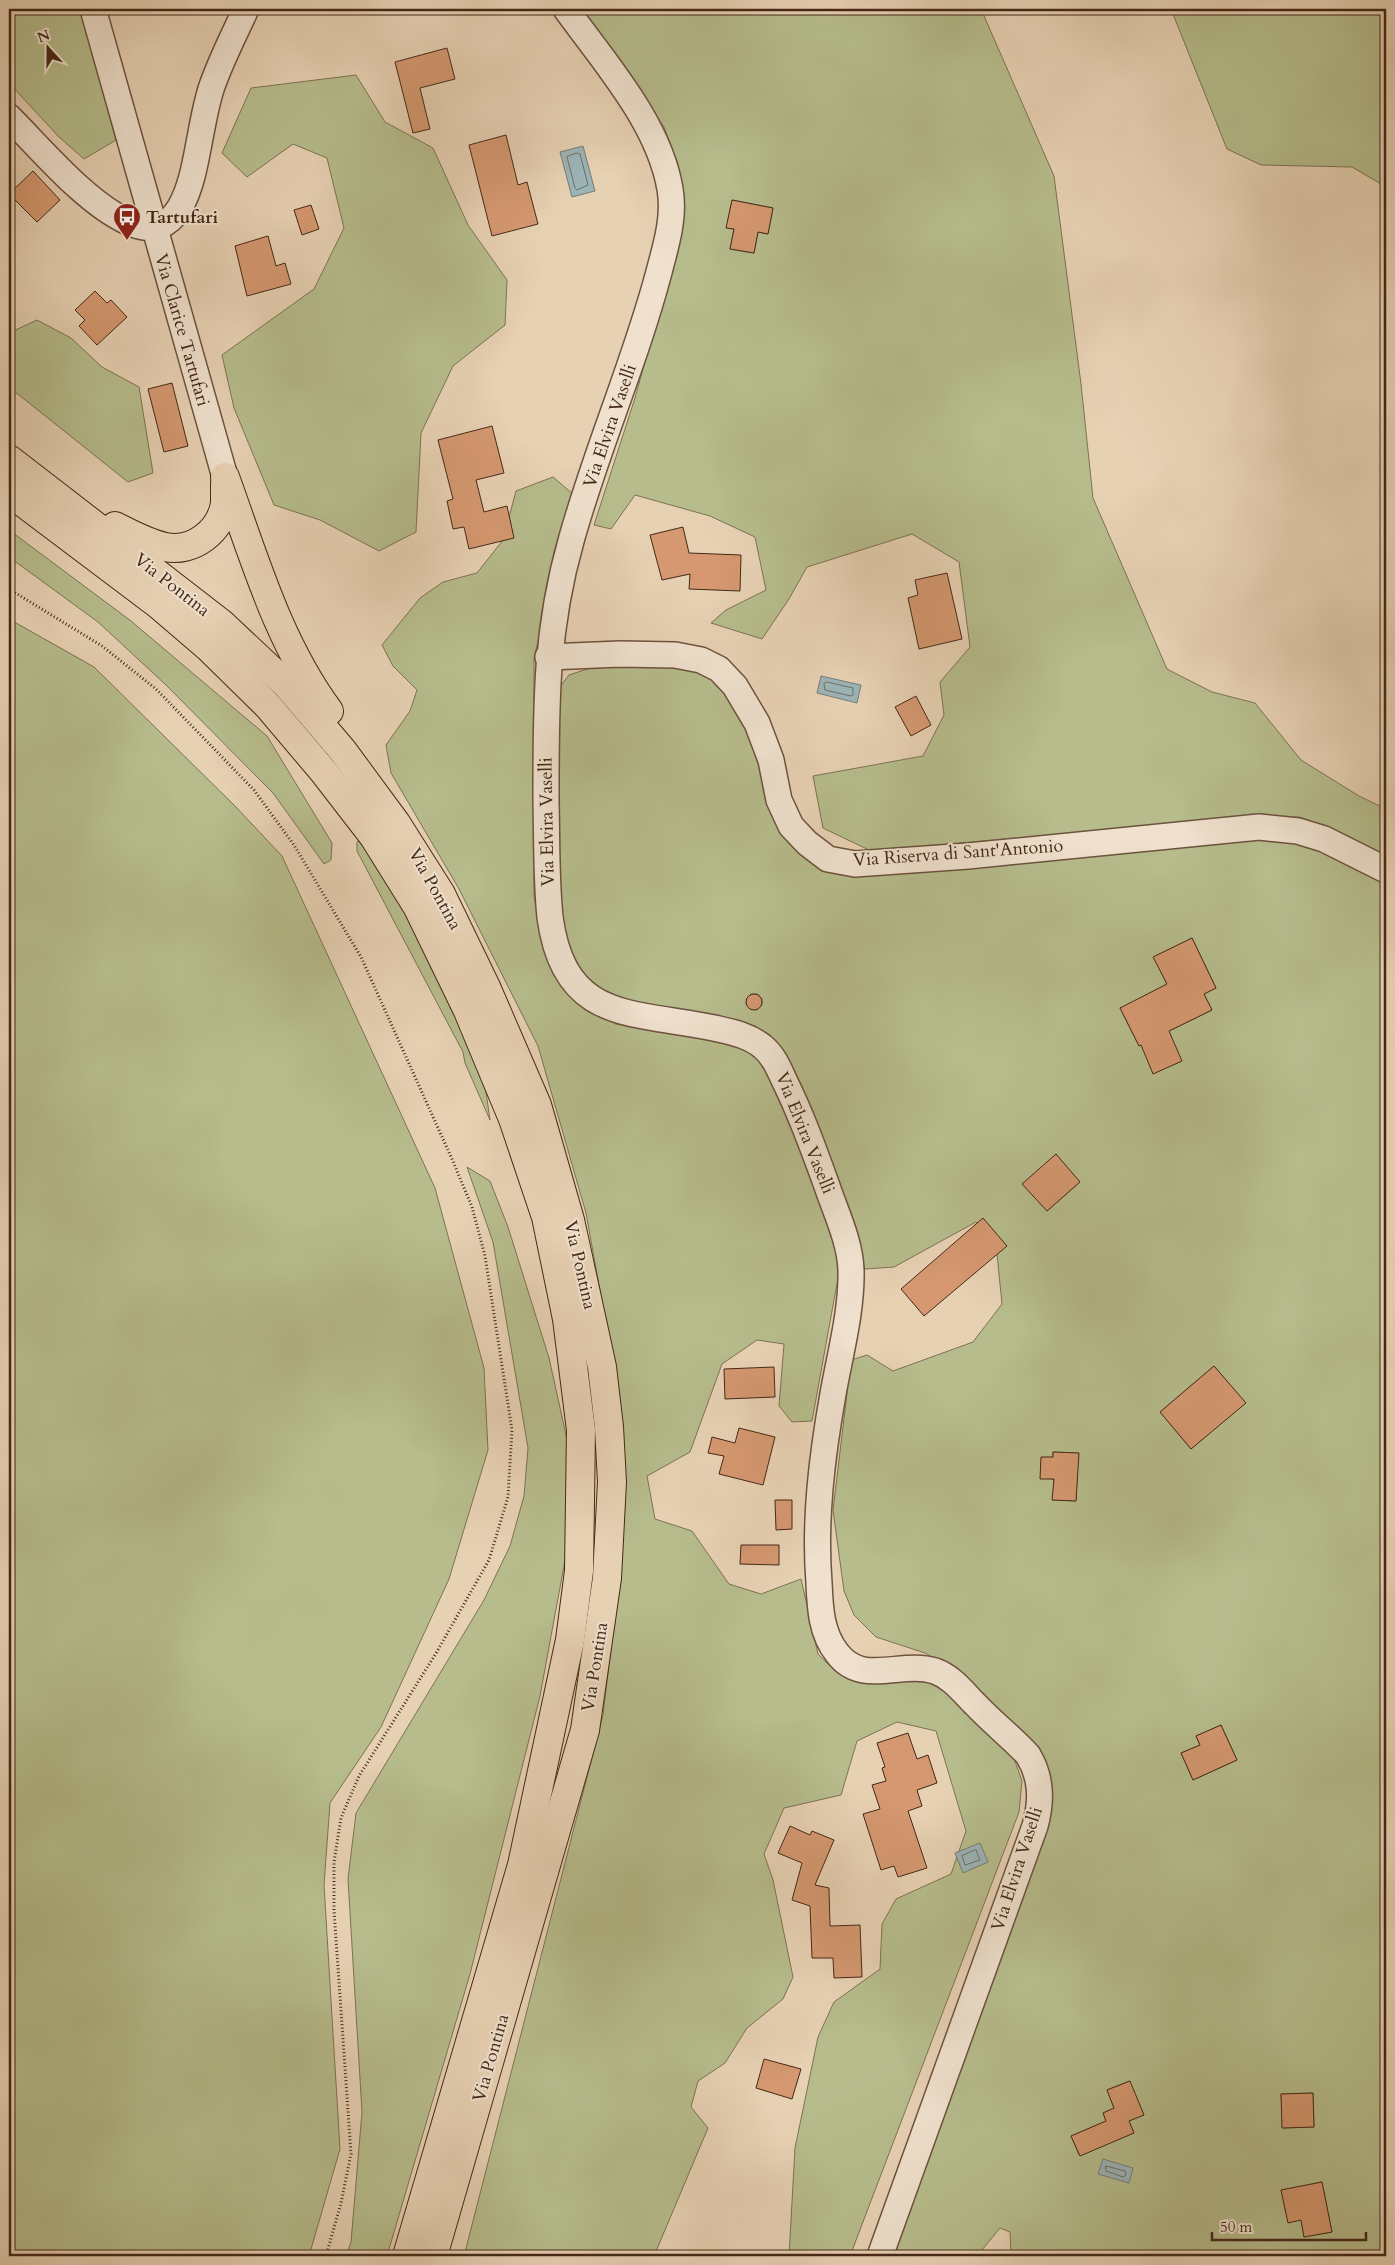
<svg xmlns="http://www.w3.org/2000/svg" width="1395" height="2265" viewBox="0 0 1395 2265" font-family="Cardo,serif">
  <style>
    .green { fill: #b6bc8c; stroke: #7d7252; fill-rule: evenodd }
    .water { fill: #9bb4b7; stroke: #787c77 }
    .lines { fill: none; stroke-linecap: round; stroke-linejoin: round }
    .shore { stroke: #706e67; stroke-width: 1 }
    .building { fill: #d59870; stroke: #442817 }
    .minor-casing { stroke: #6d523e; stroke-width: 28 }
    .highway-casing { stroke: #442817; stroke-width: 30 }
    .path { stroke: #442817; stroke-width: 3; stroke-dasharray: 1 2.5; stroke-linecap: butt }
    .minor { stroke: #efe1ce; stroke-width: 25 }
    .highway { stroke: #e7d1b3; stroke-width: 28 }
    .labels { text-anchor: middle; dominant-baseline: central; stroke-width: 4; stroke-linejoin: round; paint-order: stroke }
    .poi-label { font-size: 18px; font-weight: bold; fill: #442817; stroke: #efe1ce; text-anchor: start }
    .street-label { font-size: 18px; fill: #442817; stroke: #efe1ce }
  </style>
  <rect width="100%" height="100%" fill="#e7d1b3"/>
  <filter id="stains"><feTurbulence type="fractalNoise" baseFrequency=".004" numOctaves="4"/><feColorMatrix values="0 0 0 0 .2 0 0 0 0 .09 0 0 0 0 .02 0 0 0 .5 -.17"/></filter>
  <radialGradient id="worn" r=".72"><stop offset=".6" stop-color="#630" stop-opacity="0"/><stop offset="1" stop-color="#630" stop-opacity=".3"/></radialGradient>
  <!-- green -->
  <g class="green">
    <polygon points="9,9 82,9 116,140 84,159 59,137 9,83"/>
    <path d="M580 9H981L1054 176 1081 384 1093 498 1167 669 1212 692 1255 703 1301 760 1359 796 1386 809V858L1300 817 1244 818 871 851 823 828 813 776 923 756 944 715 940 682 970 647 959 562 912 534 807 567 789 599 762 639 711 623 726 610 766 590 755 537 710 516 635 495 611 529 594 525 635 398 683 223 678 164 664 127ZM732 200 773 208 768 234 758 232 754 253 730 249 734 229 727 228Z"/>
    <polygon points="1171,9 1386,9 1386,187 1352,167 1261,165 1227,149"/>
    <polygon points="356,75 385,122 433,148 468,225 507,280 505,325 453,366 421,433 416,532 379,551 320,520 274,505 234,408 222,355 314,289 344,228 327,158 293,144 247,177 222,153 251,88"/>
    <polygon points="37,320 71,338 102,367 139,387 153,473 128,482 9,387 9,333"/>
    <polygon points="553,477 574,495 534,658 534,895 541,937 552,964 570,989 615,1024 746,1044 764,1062 836,1235 838,1278 812,1421 792,1422 779,1406 784,1344 757,1340 722,1364 690,1452 647,1476 655,1519 692,1531 729,1584 761,1594 801,1579 818,1654 836,1672 857,1681 941,1677 1011,1750 1022,1781 1019,1812 850,2256 789,2256 795,2148 818,2037 834,2002 880,1969 882,1924 896,1899 951,1874 966,1831 936,1731 897,1722 857,1741 841,1795 784,1808 764,1854 773,1880 793,1977 783,1999 747,2028 725,2063 698,2081 691,2107 708,2128 654,2256 464,2256 603,1715 620,1572 609,1341 586,1213 538,1046 459,889 391,773 386,745 410,711 417,690 393,666 382,645 420,598 443,582 477,573 503,540 516,491"/>
    <polygon points="9,530 131,621 267,736 332,843 331,860 324,864 273,793 166,685 98,622 9,557"/>
    <polygon points="9,619 94,667 235,806 282,856 435,1188 484,1368 488,1450 449,1579 381,1727 330,1803 324,1885 340,2149 309,2256 9,2256"/>
    <path d="M593 667H700L746 715 780 826 800 854 826 864 1278 835 1351 857 1386 877V2256H1011L1010 2232 1000 2228 977 2256H889L1049 1780 957 1671 925 1653 876 1637 854 1615 844 1591 833 1510 851 1360 867 1355 893 1371 973 1342 1002 1304 996 1244 976 1222 894 1267 865 1269 846 1214 764 1033 706 1014 609 998 583 978 559 928 556 745 559 688 569 675ZM1192 938 1216 988 1204 994 1212 1010 1139 1046 1120 1008 1170 991 1154 957ZM751 994H758L762 999V1005L757 1010 751 1009 746 1004 747 998ZM1172 1039 1181 1061 1153 1073ZM1056 1155 1080 1182 1047 1211 1023 1184ZM1214 1366 1245 1403 1191 1449 1160 1412ZM1053 1452 1078 1453 1076 1501 1053 1500 1054 1479 1040 1478 1053 1457ZM1221 1725 1237 1760 1193 1780 1181 1753 1200 1745 1196 1736ZM1129 2081 1144 2115 1129 2121 1134 2133 1079 2155 1071 2136 1106 2121 1103 2113 1114 2108 1107 2090ZM1313 2093 1314 2127 1283 2128 1281 2094ZM1322 2182 1332 2232 1304 2237 1301 2220 1288 2222 1281 2190Z"/>
    <polygon points="359,841 363,844 398,898 477,1058 486,1092 490,1120 465,1063 463,1052 357,851 357,842"/>
    <polygon points="467,1167 490,1181 508,1227 549,1358 568,1444 566,1555 540,1696 470,1974 387,2256 346,2256 351,2242 362,2112 348,1879 356,1813 484,1600 510,1546 524,1496 528,1448 493,1242"/>
  </g>
  <!-- water -->
  <g class="water">
    <polygon points="583,146 595,191 572,197 560,152"/>
    <polygon points="821,676 861,685 857,703 817,693"/>
    <polygon points="980,1843 988,1862 963,1873 955,1853"/>
    <polygon points="1103,2159 1133,2168 1129,2183 1098,2174"/>
  </g>
  <g class="lines">
    <!-- shore -->
    <g class="shore">
      <polygon points="577,153 580,154 588,185 577,190 575,188 567,157"/>
      <polygon points="827,682 853,688 853,695 851,696 825,690 824,684"/>
      <polygon points="976,1850 980,1860 965,1865 962,1856"/>
      <polygon points="1106,2166 1125,2171 1126,2175 1123,2177 1106,2171"/>
    </g>
  </g>
  <!-- building -->
  <g class="building">
    <polygon points="447,48 455,79 420,88 430,129 413,133 395,62"/>
    <polygon points="506,135 518,185 527,182 538,224 492,236 469,145"/>
    <polygon points="33,171 60,200 37,222 9,194"/>
    <polygon points="732,200 773,208 768,234 758,232 754,253 730,249 734,229 726,228"/>
    <polygon points="311,205 319,229 302,235 294,210"/>
    <polygon points="268,236 276,266 285,263 291,284 247,296 235,246"/>
    <polygon points="95,291 107,303 111,300 127,317 97,345 79,326 85,320 75,310"/>
    <polygon points="172,383 188,446 164,452 148,389"/>
    <polygon points="492,426 504,473 476,480 484,512 507,506 514,538 469,549 464,527 453,529 447,501 453,499 438,440"/>
    <polygon points="683,527 689,553 741,555 740,591 689,589 690,574 662,580 650,535"/>
    <polygon points="947,573 962,639 919,649 908,598 918,595 915,580"/>
    <polygon points="916,696 931,725 911,736 895,707"/>
    <polygon points="1192,938 1216,988 1204,994 1212,1010 1169,1031 1182,1061 1153,1074 1141,1045 1139,1046 1120,1008 1167,984 1153,957"/>
    <circle cx="754" cy="1002" r="8"/>
    <polygon points="1056,1154 1080,1182 1047,1211 1022,1184"/>
    <polygon points="983,1218 1007,1246 924,1316 901,1289"/>
    <polygon points="1214,1366 1246,1403 1191,1449 1160,1412"/>
    <polygon points="774,1367 775,1397 725,1399 724,1369"/>
    <polygon points="739,1428 775,1437 763,1485 719,1474 724,1456 708,1453 712,1437 735,1443"/>
    <polygon points="1053,1452 1079,1453 1076,1501 1052,1500 1054,1479 1040,1479 1041,1457 1053,1457"/>
    <polygon points="775,1500 792,1500 792,1529 776,1530"/>
    <polygon points="741,1545 779,1545 779,1565 740,1564"/>
    <polygon points="1221,1725 1237,1760 1193,1780 1181,1753 1200,1745 1196,1736"/>
    <polygon points="908,1733 917,1759 928,1755 937,1783 917,1790 922,1806 908,1811 927,1868 898,1877 894,1866 881,1870 863,1814 880,1809 872,1785 886,1781 882,1768 885,1767 877,1743"/>
    <polygon points="790,1826 810,1835 812,1831 834,1840 815,1885 829,1888 830,1926 860,1925 862,1977 834,1978 833,1958 812,1958 810,1906 792,1900 802,1863 778,1853"/>
    <polygon points="764,2059 801,2069 792,2099 756,2088"/>
    <polygon points="1130,2081 1144,2115 1129,2121 1134,2133 1080,2156 1071,2136 1106,2121 1103,2113 1114,2108 1107,2090"/>
    <polygon points="1313,2093 1314,2127 1282,2128 1281,2094"/>
    <polygon points="1322,2182 1332,2232 1304,2237 1301,2220 1288,2223 1281,2190"/>
  </g>
  <g class="lines">
    <defs>
      <g id="minor">
        <polyline points="93,9 225,477"/>
        <path d="M566 9C604 62 659 123 670 189 675 217 666 245 659 272 635 363 596 450 571 541 545 632 546 709 546 802 547 840 546 879 550 917 564 1023 633 1011 714 1028 731 1032 749 1035 763 1047 774 1056 779 1069 785 1082 802 1116 815 1153 828 1189 837 1215 850 1242 851 1270 852 1311 840 1354 833 1394 822 1456 814 1520 819 1583 820 1607 821 1633 837 1653 862 1687 901 1660 935 1671 952 1677 963 1692 975 1704 992 1722 1011 1737 1028 1755 1042 1778 1042 1801 1035 1826L880 2256"/>
        <path d="M9 117C42 150 86 203 128 222 184 248 193 173 200 138 203 122 206 105 211 89 220 62 234 35 246 9"/>
        <polyline points="548,657 620,654 675,655 701,660 719,669 735,686 757,723 771,760 779,800 791,826 807,843 828,859 855,864 968,856 1259,827 1298,831 1324,839 1386,870"/>
      </g>
      <g id="highway">
        <polyline points="9,459 221,623 287,685 343,751 396,823 441,894 486,987 537,1105 570,1220 602,1367 609,1427 612,1482 607,1578 585,1730 433,2256"/>
        <path d="M225 477C254 557 278 642 329 711"/>
        <polyline points="9,492 159,605 208,647 268,706 323,771 374,837 417,906 468,1011 513,1119 546,1217 567,1319 581,1430 579,1571 570,1640 522,1865 407,2256"/>
        <path d="M115 526C131 534 147 543 165 547 193 553 221 531 225 503 225 497 225 490 225 484"/>
      </g>
    </defs>
    <!-- minor casing -->
    <use href="#minor" class="minor-casing"/>
    <!-- highway casing -->
    <use href="#highway" class="highway-casing"/>
    <!-- path -->
    <polyline class="path" points="9,589 102,646 156,689 254,790 294,845 361,957 452,1159 472,1207 485,1256 512,1430 508,1497 489,1560 435,1655 359,1776 341,1818 334,1862 334,1910 351,2154 341,2203 326,2256"/>
    <!-- minor -->
    <use href="#minor" class="minor"/>
    <!-- highway -->
    <use href="#highway" class="highway"/>
  </g>
  <!-- icons -->
  <defs>
    <symbol id="bus-pin" viewBox="-11 -11 22 30"><path d="M0 17L-7.5 6A9.5 9.5 0 1 1 7.5 6Z" fill="#8f2418" stroke="#efe1ce"/><path d="M-5-6H5V4H4V6H2V4H-2V6H-4V4H-5ZM-3.5-4V0h7V-4ZM-3.5 1.2v1.5H-2V1.2ZM2 1.2v1.5H3.5V1.2Z" fill="#fff"/></symbol>
  </defs>
  <g fill-rule="evenodd">
    <use href="#bus-pin" x="111" y="201" width="32" height="43"/>
  </g>
  <g class="labels">
    <!-- poi labels -->
    <g class="poi-label">
      <text x="146" y="217">Tartufari</text>
    </g>
    <!-- street labels -->
    <g class="street-label">
      <text transform="translate(182 330) rotate(74)">Via Clarice Tartufari</text>
      <text transform="translate(610 426) rotate(-71)">Via Elvira Vaselli</text>
      <text transform="translate(172 585) rotate(38)">Via Pontina</text>
      <text transform="translate(547 822) rotate(-91)">Via Elvira Vaselli</text>
      <text transform="translate(958 853) rotate(-4)">Via Riserva di Sant'Antonio</text>
      <text transform="translate(435 889) rotate(61)">Via Pontina</text>
      <text transform="translate(805 1133) rotate(68)">Via Elvira Vaselli</text>
      <text transform="translate(580 1265) rotate(77)">Via Pontina</text>
      <text transform="translate(595 1667) rotate(-81)">Via Pontina</text>
      <text transform="translate(1017 1869) rotate(-72)">Via Elvira Vaselli</text>
      <text transform="translate(491 2058) rotate(-74)">Via Pontina</text>
    </g>
  </g>
  <!-- margin -->
  <rect width="1395" height="2265" fill="none" stroke="#e7d1b3" stroke-width="30"/>
  <rect x="10" y="10" width="1375" height="2245" fill="none" stroke="#442817" stroke-width="2.5"/>
  <rect x="15" y="15" width="1365" height="2235" fill="none" stroke="#442817"/>
  <!-- north arrow -->
  <g transform="translate(48 48) rotate(339)" stroke="#efe1ce" stroke-width="4" paint-order="stroke">
  <path d="M0-4L9 19L0 12L-9 19Z" fill="#442817"/>
  <text y="-8" font-size="14" font-weight="bold" text-anchor="middle" fill="#442817">N</text>
  </g>
  <!-- scale -->
  <path d="M1212 2232v8h154v-8" fill="none" stroke="#442817" stroke-width="2.5"/>
  <text x="1220" y="2232" font-size="15" fill="#442817" stroke="#efe1ce" stroke-width="4" paint-order="stroke">50 m</text>
  <rect width="100%" height="100%" filter="url(#stains)"/>
  <rect width="100%" height="100%" fill="url(#worn)"/>
</svg>
